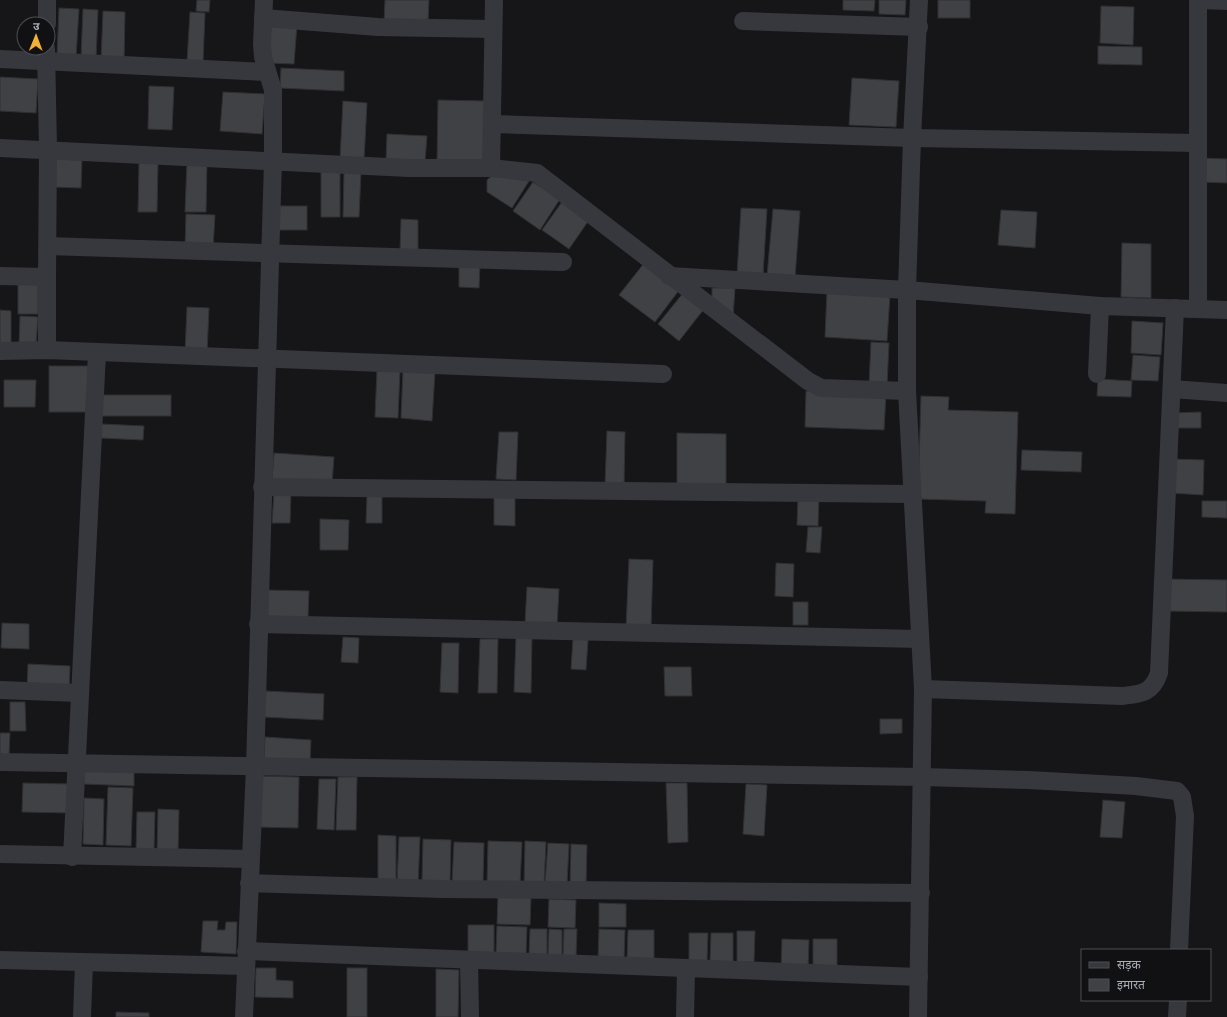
<svg xmlns="http://www.w3.org/2000/svg" width="1227" height="1017" viewBox="0 0 1227 1017" font-family="Overpass,'Noto Sans Devanagari',sans-serif">
  <style>
    .building { fill: #404145; stroke: #303034 }
    .lines { fill: none; stroke-linecap: round; stroke-linejoin: round }
    .minor { stroke: #37383d; stroke-width: 18 }
  </style>
  <rect width="100%" height="100%" fill="#161618"/>
  <!-- building -->
  <g class="building">
    <polygon points="197,0 210,0 209,12 196,11"/>
    <polygon points="385,0 429,0 428,22 384,22"/>
    <polygon points="843,0 875,0 874,11 843,10"/>
    <polygon points="879,0 906,0 905,15 879,14"/>
    <rect x="938" y="0" width="32" height="18"/>
    <polygon points="1101,6 1134,7 1133,45 1100,43"/>
    <polygon points="59,8 79,9 76,57 57,56"/>
    <polygon points="83,9 98,10 96,59 81,58"/>
    <polygon points="103,11 125,12 124,62 101,61"/>
    <polygon points="190,12 205,13 203,63 187,62"/>
    <polygon points="271,23 297,24 294,64 269,63"/>
    <polygon points="1098,46 1142,47 1142,65 1098,64"/>
    <polygon points="281,68 344,71 344,91 280,88"/>
    <polygon points="0,77 38,79 36,113 0,111"/>
    <polygon points="852,78 899,81 896,127 849,125"/>
    <polygon points="149,86 174,87 172,130 148,129"/>
    <polygon points="223,92 265,94 262,134 220,131"/>
    <polygon points="438,100 485,101 484,163 437,162"/>
    <polygon points="343,101 367,103 364,160 340,159"/>
    <polygon points="387,134 427,136 425,162 386,160"/>
    <polygon points="1201,158 1227,159 1227,183 1201,182"/>
    <polygon points="54,159 82,160 81,188 53,187"/>
    <polygon points="187,162 207,163 206,212 185,212"/>
    <polygon points="139,163 158,163 157,212 138,212"/>
    <polygon points="321,170 340,171 340,217 321,217"/>
    <polygon points="344,172 361,172 359,217 343,217"/>
    <polygon points="493,175 529,181 512,208 487,192 487,180"/>
    <polygon points="533,182 560,199 540,230 513,211"/>
    <polygon points="562,202 589,220 569,249 542,230"/>
    <rect x="274" y="206" width="33" height="24"/>
    <polygon points="741,208 767,209 763,276 737,275"/>
    <polygon points="773,209 800,211 795,278 767,276"/>
    <polygon points="1001,210 1037,212 1035,248 998,245"/>
    <polygon points="186,214 215,215 213,249 185,248"/>
    <polygon points="401,219 418,220 418,252 400,251"/>
    <polygon points="1122,243 1151,244 1151,298 1121,297"/>
    <polygon points="645,262 680,289 655,322 619,295"/>
    <polygon points="459,264 480,264 479,288 459,287"/>
    <rect x="18" y="280" width="20" height="34"/>
    <polygon points="712,288 735,288 733,318 712,306"/>
    <polygon points="827,291 890,295 887,341 825,337"/>
    <polygon points="684,292 704,309 679,341 658,324"/>
    <polygon points="187,307 209,308 207,354 185,353"/>
    <polygon points="0,310 11,311 11,343 0,343"/>
    <polygon points="20,316 38,317 36,344 19,344"/>
    <polygon points="1132,321 1163,323 1161,355 1131,353"/>
    <polygon points="871,342 889,343 887,386 869,385"/>
    <polygon points="1133,355 1160,357 1158,381 1131,380"/>
    <rect x="49" y="366" width="43" height="46"/>
    <polygon points="377,370 400,370 398,418 375,417"/>
    <polygon points="403,370 435,372 432,421 401,418"/>
    <polygon points="1098,379 1132,381 1131,397 1097,396"/>
    <polygon points="4,380 36,380 35,407 4,407"/>
    <polygon points="806,391 886,394 884,430 805,427"/>
    <rect x="97" y="395" width="74" height="21"/>
    <polygon points="921,396 949,397 948,410 1018,412 1015,514 985,513 986,501 918,499"/>
    <polygon points="1201,412 1201,428 1171,428 1171,413"/>
    <polygon points="101,424 144,426 143,440 100,438"/>
    <polygon points="607,431 625,432 624,485 605,485"/>
    <polygon points="499,432 518,432 516,480 496,479"/>
    <polygon points="677,433 726,434 726,490 677,489"/>
    <polygon points="1022,450 1082,452 1081,472 1021,470"/>
    <polygon points="274,453 334,457 332,484 272,480"/>
    <polygon points="1172,459 1204,460 1203,495 1171,493"/>
    <polygon points="274,492 291,493 290,523 272,523"/>
    <polygon points="367,495 382,495 382,523 366,523"/>
    <polygon points="494,496 515,496 515,526 494,525"/>
    <polygon points="798,496 819,497 818,526 797,525"/>
    <polygon points="1202,501 1227,501 1227,518 1202,517"/>
    <polygon points="320,519 349,520 348,550 320,550"/>
    <polygon points="808,527 822,527 820,553 806,552"/>
    <polygon points="629,559 653,560 651,629 626,628"/>
    <polygon points="776,563 794,564 793,597 775,596"/>
    <polygon points="1165,579 1227,580 1227,612 1165,611"/>
    <polygon points="527,587 559,589 557,625 525,623"/>
    <polygon points="266,590 309,591 308,617 266,617"/>
    <rect x="793" y="602" width="15" height="23"/>
    <polygon points="2,623 29,624 29,649 1,648"/>
    <polygon points="343,637 359,638 358,663 341,662"/>
    <polygon points="516,637 532,637 531,693 514,692"/>
    <polygon points="480,639 498,639 497,693 478,693"/>
    <polygon points="573,639 588,640 586,670 571,669"/>
    <polygon points="442,643 459,643 458,693 440,692"/>
    <polygon points="28,664 70,666 69,691 27,689"/>
    <polygon points="664,667 691,667 692,696 665,696"/>
    <polygon points="266,691 324,694 323,720 264,717"/>
    <polygon points="10,702 25,702 26,731 10,731"/>
    <polygon points="880,719 902,719 902,733 880,734"/>
    <polygon points="0,733 10,733 9,754 0,754"/>
    <polygon points="265,737 311,740 310,762 264,760"/>
    <polygon points="85,765 134,767 134,786 84,784"/>
    <polygon points="259,776 299,777 298,828 258,827"/>
    <polygon points="338,777 357,777 356,830 336,830"/>
    <polygon points="319,779 336,779 334,830 317,829"/>
    <polygon points="23,783 70,784 70,813 22,812"/>
    <polygon points="666,783 687,783 688,842 668,843"/>
    <polygon points="746,784 767,785 764,836 743,834"/>
    <polygon points="108,787 133,788 131,846 106,845"/>
    <polygon points="84,798 104,799 103,845 83,844"/>
    <polygon points="1103,800 1125,802 1122,838 1100,837"/>
    <polygon points="158,809 179,810 178,852 157,851"/>
    <polygon points="137,812 155,812 154,852 136,851"/>
    <polygon points="378,835 396,836 396,882 378,882"/>
    <polygon points="399,837 420,837 418,885 397,884"/>
    <polygon points="423,839 451,840 450,882 422,881"/>
    <polygon points="488,841 522,842 520,885 487,884"/>
    <polygon points="525,841 546,842 544,885 524,884"/>
    <polygon points="454,842 484,843 483,885 452,884"/>
    <polygon points="548,843 569,844 567,885 545,883"/>
    <polygon points="571,844 587,845 586,886 570,886"/>
    <polygon points="498,896 531,898 530,925 497,924"/>
    <polygon points="549,899 576,900 575,928 548,927"/>
    <polygon points="599,903 626,904 626,927 599,927"/>
    <polygon points="203,921 218,921 217,930 225,930 226,922 237,922 236,954 201,952"/>
    <rect x="468" y="925" width="26" height="28"/>
    <polygon points="497,926 527,927 526,955 496,954"/>
    <polygon points="530,929 547,929 547,955 529,955"/>
    <polygon points="549,929 562,930 562,957 548,956"/>
    <polygon points="564,929 577,929 576,957 563,957"/>
    <polygon points="599,929 625,930 624,961 598,960"/>
    <polygon points="628,930 654,930 654,961 627,960"/>
    <polygon points="737,931 755,931 754,962 737,962"/>
    <polygon points="689,933 708,933 707,962 689,962"/>
    <polygon points="711,933 733,933 733,962 710,961"/>
    <polygon points="782,939 809,940 808,970 781,970"/>
    <polygon points="813,939 837,939 837,971 813,970"/>
    <polygon points="256,968 276,968 276,980 293,981 293,998 255,997"/>
    <rect x="347" y="968" width="20" height="49"/>
    <polygon points="436,969 459,970 458,1017 436,1017"/>
    <polygon points="116,1012 149,1013 149,1017 116,1017"/>
  </g>
  <g class="lines">
    <!-- minor -->
    <g class="minor">
      <polyline points="1198,0 1198,309"/>
      <polyline points="1201,0 1227,1"/>
      <polyline points="263,18 378,27 492,29"/>
      <polyline points="743,21 919,27"/>
      <polyline points="47,24 47,0"/>
      <polyline points="0,59 267,72"/>
      <polyline points="492,124 912,138 1197,143"/>
      <polyline points="0,148 409,168 491,168 537,173 808,381 821,388 907,391"/>
      <polyline points="491,168 494,0"/>
      <path d="M48 246C220 251 391 258 563 262"/>
      <polyline points="0,276 47,277 48,149 46,48"/>
      <polyline points="669,276 907,290 1100,306 1227,310"/>
      <polyline points="47,277 47,350"/>
      <polyline points="0,351 47,350 663,374"/>
      <polyline points="1097,374 1100,306"/>
      <polyline points="1172,389 1227,393"/>
      <polyline points="262,487 911,494"/>
      <polyline points="258,624 920,639"/>
      <path d="M923 689 1122 696C1140 694 1152 694 1159 673L1175 308"/>
      <polyline points="0,690 79,693"/>
      <polyline points="0,762 922,777 1029,780 1136,786 1177,791 1182,797 1185,816 1179,950"/>
      <polyline points="0,854 250,859"/>
      <polyline points="72,857 97,353"/>
      <polyline points="249,883 442,889 921,893"/>
      <polyline points="246,951 919,977"/>
      <polyline points="0,960 246,966"/>
      <polyline points="469,960 470,1017"/>
      <polyline points="82,1017 84,963"/>
      <polyline points="244,1017 255,767 273,161 273,90 263,57 262,44 264,0"/>
      <polyline points="685,1017 686,969"/>
      <polyline points="918,1017 923,689 907,391 907,290 912,138 919,0"/>
      <polyline points="1177,1017 1178,1000"/>
    </g>
  </g>
  <!-- legend -->
  <rect x="1081" y="949" width="130" height="52" fill="#111113" stroke="#4d4f55"/>
  <rect x="1089" y="962" width="20" height="6" fill="#37383d" stroke="#4d4f55"/>
  <text x="1117" y="969" font-size="12" fill="#a8adb8">सड़क</text>
  <rect x="1089" y="979" width="20" height="12" fill="#404145" stroke="#4d4f55"/>
  <text x="1117" y="989" font-size="12" fill="#a8adb8">इमारत</text>
  <!-- north arrow -->
  <g transform="translate(36 36) rotate(1)"><circle r="19" fill="#111113" stroke="#4d4f55"/>
  <path d="M0-3L7 15L0 10L-7 15Z" fill="#f2b134"/>
  <text y="-6" font-size="11" font-weight="bold" text-anchor="middle" fill="#a8adb8">उ</text>
  </g>
</svg>
